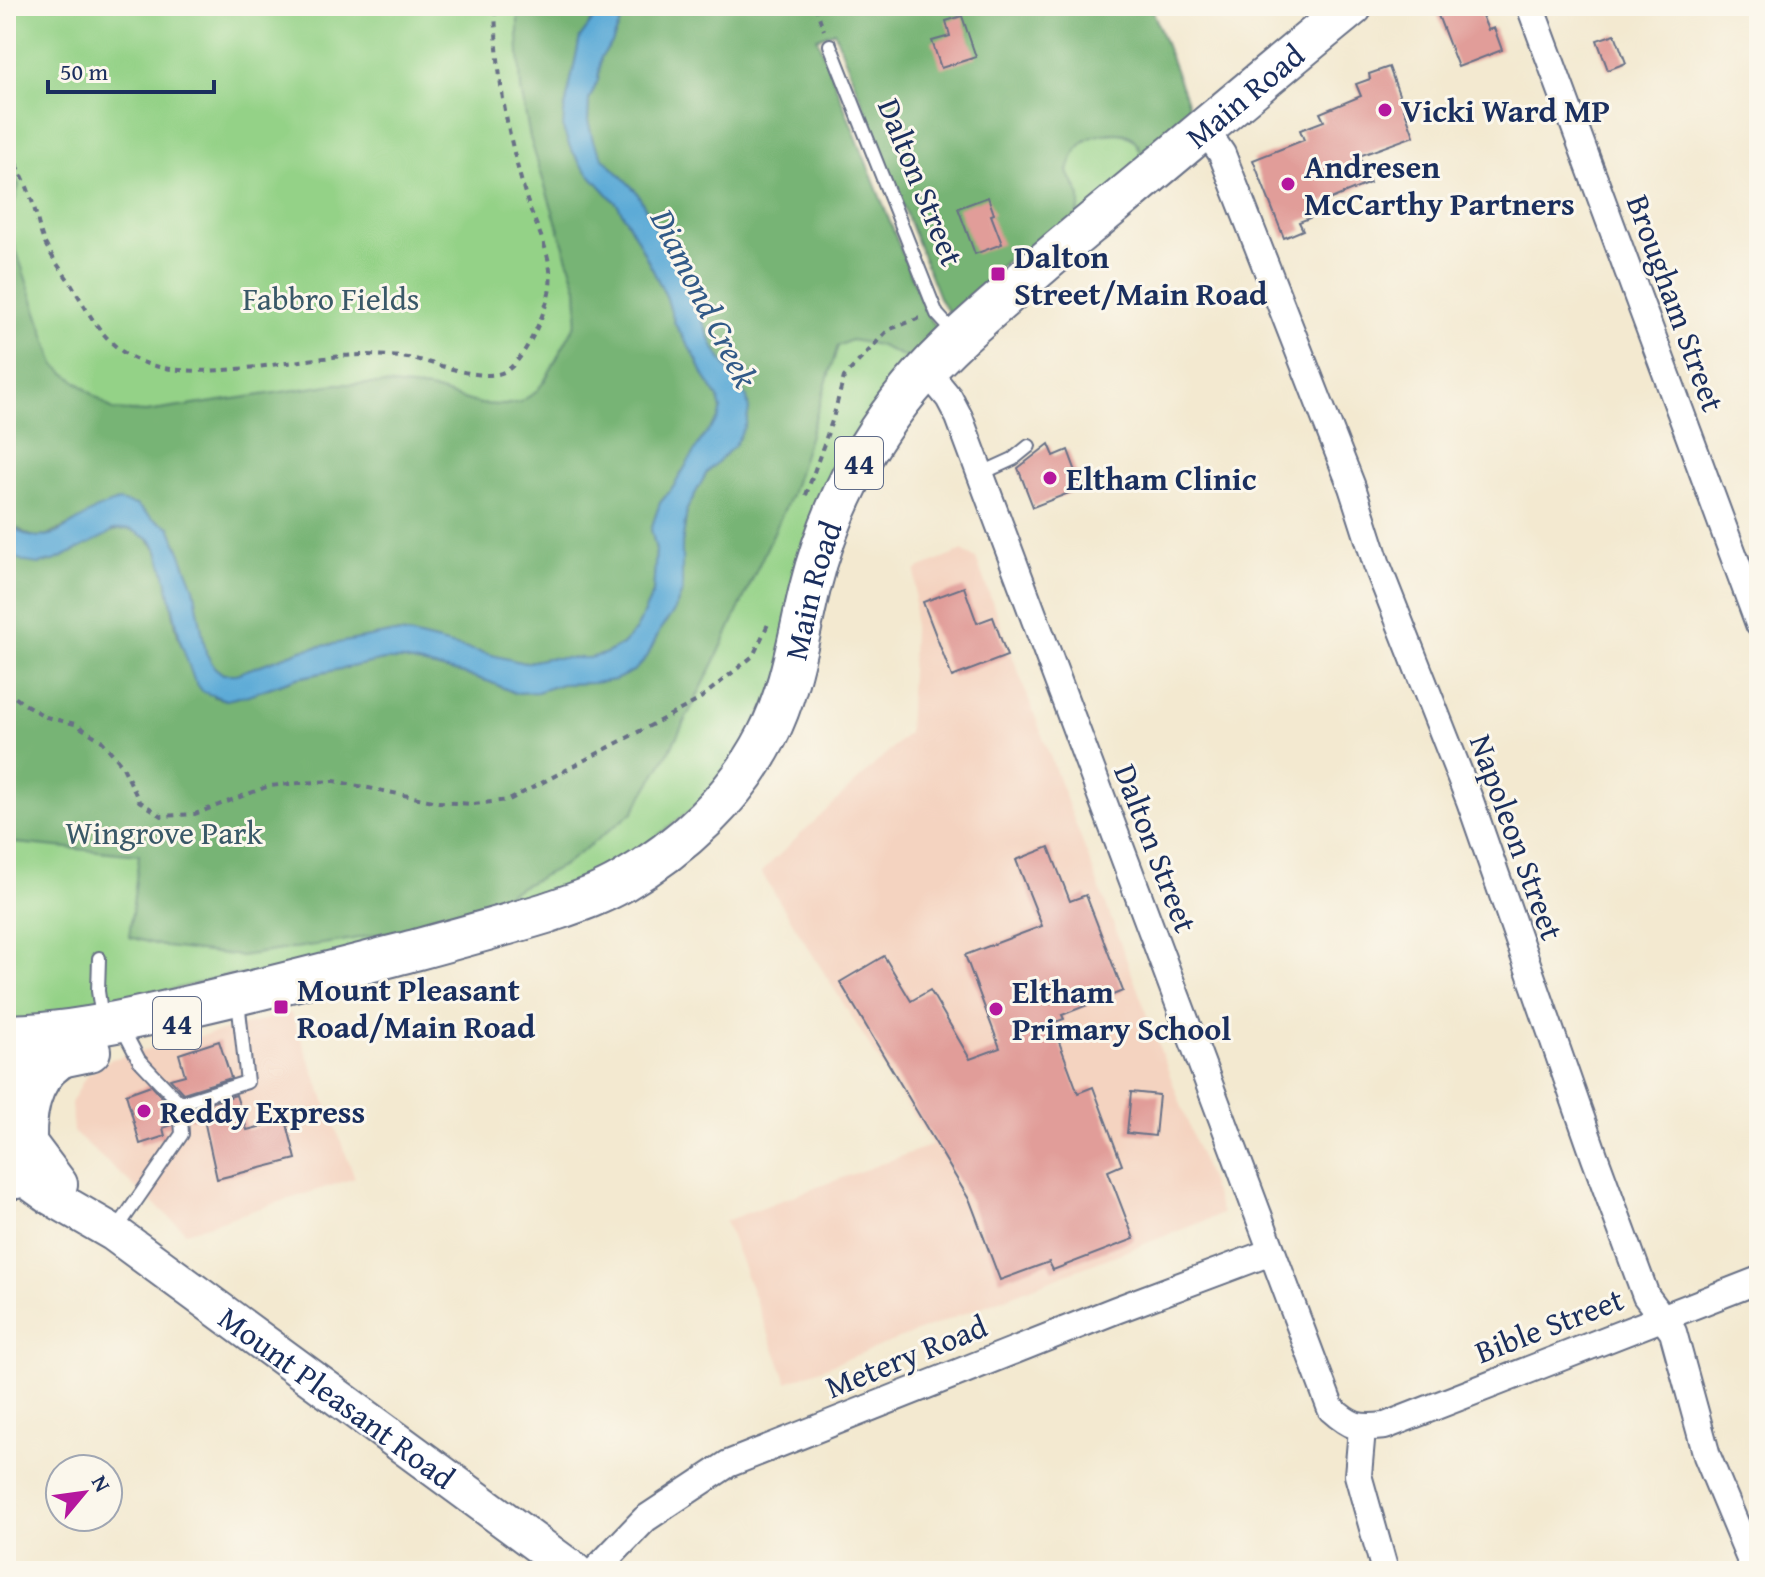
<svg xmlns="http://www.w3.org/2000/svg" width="1765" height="1577" viewBox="0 0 1765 1577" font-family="'Gentium Book Plus',serif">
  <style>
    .built { fill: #f4d3c0 }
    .green { fill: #94d287; stroke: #588072; stroke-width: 2 }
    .forest { fill: #77b474; stroke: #497269; stroke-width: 2 }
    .water { fill: #5dabd7; stroke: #3c6d9a; stroke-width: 2 }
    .building { fill: #e19d99 }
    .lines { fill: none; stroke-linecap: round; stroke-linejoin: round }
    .lane-casing { stroke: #677086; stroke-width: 16 }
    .street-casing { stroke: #677086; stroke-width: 30 }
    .secondary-casing { stroke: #677086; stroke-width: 40 }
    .primary-casing { stroke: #677086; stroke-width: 44 }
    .path { stroke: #677086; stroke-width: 4; stroke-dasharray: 6 6; stroke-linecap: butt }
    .lane { stroke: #fff; stroke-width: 12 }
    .street { stroke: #fff; stroke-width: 26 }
    .secondary { stroke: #fff; stroke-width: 36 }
    .primary { stroke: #fff; stroke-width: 40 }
    .poi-dot { fill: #b5179e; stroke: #fbf7ec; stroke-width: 3 }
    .labels { text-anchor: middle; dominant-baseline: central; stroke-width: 6; stroke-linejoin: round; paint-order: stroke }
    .shield { fill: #fbf7ec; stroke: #5e6b89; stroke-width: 2 }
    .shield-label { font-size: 30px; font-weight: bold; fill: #1b2f5e }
    .street-label { font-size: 32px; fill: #1b2f5e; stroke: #fbf7ec }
    .poi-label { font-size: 32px; font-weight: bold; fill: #1b2f5e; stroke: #fbf7ec; text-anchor: start }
    .park-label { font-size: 32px; fill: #395868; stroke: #fbf7ec }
    .water-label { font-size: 34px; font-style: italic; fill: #325a88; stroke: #fbf7ec }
  </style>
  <rect width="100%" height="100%" fill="#fbf7ec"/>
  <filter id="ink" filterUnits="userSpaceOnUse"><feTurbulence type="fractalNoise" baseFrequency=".0125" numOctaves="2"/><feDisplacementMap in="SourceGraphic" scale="16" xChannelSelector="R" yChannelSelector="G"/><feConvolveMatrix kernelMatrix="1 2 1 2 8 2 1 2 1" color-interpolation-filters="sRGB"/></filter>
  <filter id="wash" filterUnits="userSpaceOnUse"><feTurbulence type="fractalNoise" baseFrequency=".006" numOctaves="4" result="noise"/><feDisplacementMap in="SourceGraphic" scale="32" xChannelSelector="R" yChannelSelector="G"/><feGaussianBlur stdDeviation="1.8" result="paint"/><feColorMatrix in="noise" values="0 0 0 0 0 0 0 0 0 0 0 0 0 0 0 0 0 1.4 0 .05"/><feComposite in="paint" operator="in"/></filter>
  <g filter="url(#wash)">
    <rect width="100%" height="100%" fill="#f3e9d0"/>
    <!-- built -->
    <g class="built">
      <polygon points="962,551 976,559 1222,1214 787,1382 725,1221 932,1145 761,872 908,733 916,570"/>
      <polygon points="291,1013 355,1178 186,1232 73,1132 71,1103 86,1076 112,1059"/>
    </g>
    <!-- green -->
    <g class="green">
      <polygon points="6,6 846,6 853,23 817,39 924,308 929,317 941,332 895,381 772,696 717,789 605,877 263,976 229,975 184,987 6,1027"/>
      <path d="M1120 133C1136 137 1140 149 1146 163L1073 223C1078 210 1083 199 1076 186 1074 182 1070 179 1068 175 1066 169 1070 162 1073 157 1085 133 1096 134 1120 133Z"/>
    </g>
    <!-- forest -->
    <g class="forest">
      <path d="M518 6H599L594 19 580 38 564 113V129L570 147 582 166 618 205 636 237 666 296 675 324 697 360 704 376 718 398 721 409 718 420 701 440 674 486 660 503 651 529 656 550 653 593 636 630 622 645 607 653 590 658H547L524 663 407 634 391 633 375 636 302 650 236 674H223L214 667 206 653 194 588 170 527 153 519 136 505C117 511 98 515 80 521 44 533 40 551 6 518V164L19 185 8 226 55 365 113 410 146 412 336 384H383L430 389 480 404 504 405 520 402 536 392 545 380 575 325 578 310 577 288 530 138 521 90 518 35Z"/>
      <path d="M627 6H1151L1195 123 1146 163C1142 154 1138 141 1130 136 1124 132 1118 133 1111 133 1084 135 1075 146 1068 171 1071 183 1082 191 1080 205 1077 230 1038 242 1018 253 996 265 970 300 955 321L940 300 834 31 817 38 924 308 929 317 941 332 914 361 878 345 851 340 838 346 791 495 715 661 671 748 633 812 564 865 456 920 336 942 241 956 166 947 129 937 139 855 6 842V546L13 557C22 559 33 564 43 563 71 560 109 522 133 530 176 546 166 609 181 644 189 662 203 680 214 697L226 700 248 695 297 678 384 660H404L460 673 490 682 515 693 537 692 561 684 592 683 615 680 635 670 647 657 661 628 673 613 682 592V545L687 509 707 472 735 445 747 398 714 348 687 284 636 191 603 158 593 141 588 121 589 100 598 80 601 57 612 43Z"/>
    </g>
    <!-- water -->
    <polygon class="water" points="599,6 627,6 612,43 601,57 598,80 589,100 588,121 593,141 603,158 636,191 687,284 714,348 747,398 749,410 746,424 735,445 707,472 687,509 682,544 682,592 673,613 661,628 647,657 635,670 615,680 592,683 561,684 537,692 515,693 490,682 460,673 404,660 384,660 297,678 248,695 226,700 203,692 194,680 181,643 164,570 158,551 151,540 130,529 113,530 105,536 56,560 39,564 26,562 13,557 6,546 6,518 20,532 29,536 40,537 55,534 99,508 118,501 136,505 153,519 170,527 194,588 206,653 214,667 223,674 236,674 302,650 375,636 391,633 407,634 524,663 547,658 590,658 607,653 622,645 636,630 653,593 656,550 651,529 660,503 674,486 701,440 718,419 721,409 718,398 704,376 697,360 675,324 666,296 636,237 618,205 582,166 570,147 563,129 564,113 580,38 594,19"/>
    <g id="blocks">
      <!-- building -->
      <g class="building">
        <polygon points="1447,6 1478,6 1488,30 1494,28 1502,50 1458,67 1436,10"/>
        <polygon points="962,16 976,57 941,68 932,41 950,36 946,21"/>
        <polygon points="1615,34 1626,63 1608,70 1597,40"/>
        <polygon points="1389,67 1414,136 1359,156 1370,183 1321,203 1325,212 1299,222 1303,230 1284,238 1253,160 1304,140 1300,130 1324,121 1320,113 1361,96 1356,84 1370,79 1369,74"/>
        <polygon points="988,197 994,214 991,215 1002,244 975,254 958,208"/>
        <polygon points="1049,444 1054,456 1068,450 1082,488 1033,507 1018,468"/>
        <polygon points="964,587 977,623 993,617 1007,656 952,677 923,602"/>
        <polygon points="1049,847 1070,901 1086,895 1123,991 1062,1015 1064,1019 1052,1023 1078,1093 1093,1087 1122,1165 1108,1171 1134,1239 1053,1270 1049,1262 1000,1280 970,1201 840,982 884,956 911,1001 930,990 970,1059 1000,1048 965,955 1042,926 1016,860"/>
        <polygon points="219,1041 231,1078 183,1093 170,1079 185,1075 179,1054"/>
        <polygon points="151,1085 171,1107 172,1125 163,1128 165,1136 140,1144 126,1094"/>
        <polygon points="1131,1092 1159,1095 1155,1136 1127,1133"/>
        <polygon points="236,1095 247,1130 286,1120 296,1159 217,1179 203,1115 190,1119 189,1109"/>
      </g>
    </g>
  </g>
  <g filter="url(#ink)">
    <use href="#blocks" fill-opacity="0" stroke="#677086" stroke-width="2"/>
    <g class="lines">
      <defs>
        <g id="lane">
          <polyline points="830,45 932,302 937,314 956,335"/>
          <polyline points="980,474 1013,459 1029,446"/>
          <polyline points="99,958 98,991 102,1019"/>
          <polyline points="128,1039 139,1060 180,1103 247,1082 238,1001"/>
          <polyline points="6,1192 18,1192 30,1185"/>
          <polyline points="116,1230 182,1134 180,1103"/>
        </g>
        <g id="street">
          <polyline points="1530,6 1759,624"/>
          <polyline points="1205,129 1222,154 1352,487 1377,565 1470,801 1595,1158 1646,1296 1673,1332 1707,1456 1755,1571"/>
          <path d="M926 370 949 398 959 417 1331 1409C1351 1427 1358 1429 1385 1426L1759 1280"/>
          <polyline points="1362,1429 1358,1475 1385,1571"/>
          <polyline points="595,1571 645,1519 728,1464 1116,1310 1271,1252"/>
        </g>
        <g id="secondary">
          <polyline points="6,1083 12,1110 23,1136 59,1184"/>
          <path d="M28 1141C27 1106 35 1070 70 1055"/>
          <path id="s1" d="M6 1157 32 1183 50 1196 114 1233 574 1571"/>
        </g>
        <g id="primary">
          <path id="s2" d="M6 1035C71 1034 131 1019 194 1005 268 988 341 969 415 950 459 938 503 926 546 913 572 904 598 896 622 882 682 847 735 798 767 736 791 690 798 637 810 588 827 519 857 457 900 401 932 359 971 326 1010 292 1042 264 1074 237 1107 210 1189 142 1270 73 1352 6"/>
          <polyline points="6,1065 27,1064 90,1051"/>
        </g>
      </defs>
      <!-- lane casing -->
      <use href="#lane" class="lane-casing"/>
      <!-- street casing -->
      <use href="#street" class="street-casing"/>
      <!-- secondary casing -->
      <use href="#secondary" class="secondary-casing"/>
      <!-- primary casing -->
      <use href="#primary" class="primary-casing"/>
      <!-- path -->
      <g class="path">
        <polyline points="815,6 824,30"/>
        <path d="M6 143C15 161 25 179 31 198 36 211 38 226 43 239 50 255 62 271 72 285 86 309 100 336 123 352 179 392 295 356 361 355 379 355 397 356 415 359 439 364 482 382 504 372 522 364 542 320 547 301 559 263 537 232 526 197 521 180 516 162 512 144 501 99 496 52 495 6"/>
        <polyline points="806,495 833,418 844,377 888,330 920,318"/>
        <polyline points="6,690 21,702 46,717 75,724 101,740 122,765 139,801 162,816 195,814 269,786 300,783 334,781 438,802 474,804 509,800 697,701 753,656 769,622"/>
      </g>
      <!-- lane -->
      <use href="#lane" class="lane"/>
      <!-- street -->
      <use href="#street" class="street"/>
      <!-- secondary -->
      <use href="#secondary" class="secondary"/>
      <!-- primary -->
      <use href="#primary" class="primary"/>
    </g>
  </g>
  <!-- markers -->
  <g class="poi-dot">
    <circle cx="1385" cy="110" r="8"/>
    <circle cx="1288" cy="184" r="8"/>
    <rect x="990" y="266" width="16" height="16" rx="4"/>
    <circle cx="1050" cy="478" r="8"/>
    <rect x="273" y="999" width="16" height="16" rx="4"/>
    <circle cx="996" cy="1009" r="8"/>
    <circle cx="144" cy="1111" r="8"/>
  </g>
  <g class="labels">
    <!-- shield labels -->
    <g class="shield">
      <rect x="835" y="437" width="48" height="52" rx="6"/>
      <rect x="153" y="997" width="48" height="52" rx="6"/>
    </g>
    <g class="shield-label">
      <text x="859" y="463">44</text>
      <text x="177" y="1023">44</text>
    </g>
    <!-- street labels -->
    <g class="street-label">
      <text stroke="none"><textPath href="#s2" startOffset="1670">Main Road</textPath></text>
      <text transform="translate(921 182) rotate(68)">Dalton Street</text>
      <text transform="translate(1676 303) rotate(70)">Brougham Street</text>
      <text stroke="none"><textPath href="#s2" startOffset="998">Main Road</textPath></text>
      <text transform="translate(1517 837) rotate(70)">Napoleon Street</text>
      <text transform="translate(1156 848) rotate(69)">Dalton Street</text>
      <text transform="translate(1549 1325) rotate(-21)">Bible Street</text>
      <text transform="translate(906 1356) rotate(-22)">Metery Road</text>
      <text stroke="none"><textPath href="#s1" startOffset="410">Mount Pleasant Road</textPath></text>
    </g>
    <!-- poi labels -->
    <g class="poi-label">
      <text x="1401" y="110">Vicki Ward MP</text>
      <text x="1304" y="166">Andresen<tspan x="1304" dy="37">McCarthy Partners</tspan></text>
      <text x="1014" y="256">Dalton<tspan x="1014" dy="37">Street/Main Road</tspan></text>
      <text x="1066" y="478">Eltham Clinic</text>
      <text x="297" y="989">Mount Pleasant<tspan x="297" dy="37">Road/Main Road</tspan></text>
      <text x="1012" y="991">Eltham<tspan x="1012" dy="37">Primary School</tspan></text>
      <text x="160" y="1111">Reddy Express</text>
    </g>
    <!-- park labels -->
    <g class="park-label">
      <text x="331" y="298">Fabbro Fields</text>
      <text x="164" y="832">Wingrove Park</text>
    </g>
    <!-- water labels -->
    <g class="water-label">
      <text transform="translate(705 298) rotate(63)">Diamond Creek</text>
    </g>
  </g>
  <!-- margin -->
  <rect width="1765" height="1577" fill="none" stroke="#fbf7ec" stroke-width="32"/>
  <!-- north arrow -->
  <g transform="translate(84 1493) rotate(61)"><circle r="38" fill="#fbf7ec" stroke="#a1a7b3" stroke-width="2"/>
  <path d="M0-6L14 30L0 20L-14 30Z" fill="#b5179e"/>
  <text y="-12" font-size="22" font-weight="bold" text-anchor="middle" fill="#1b2f5e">N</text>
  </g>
  <!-- scale -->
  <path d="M48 80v12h166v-12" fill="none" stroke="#1b2f5e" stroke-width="4"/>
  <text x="60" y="80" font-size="24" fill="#1b2f5e" stroke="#fbf7ec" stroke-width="6" paint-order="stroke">50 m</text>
</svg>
